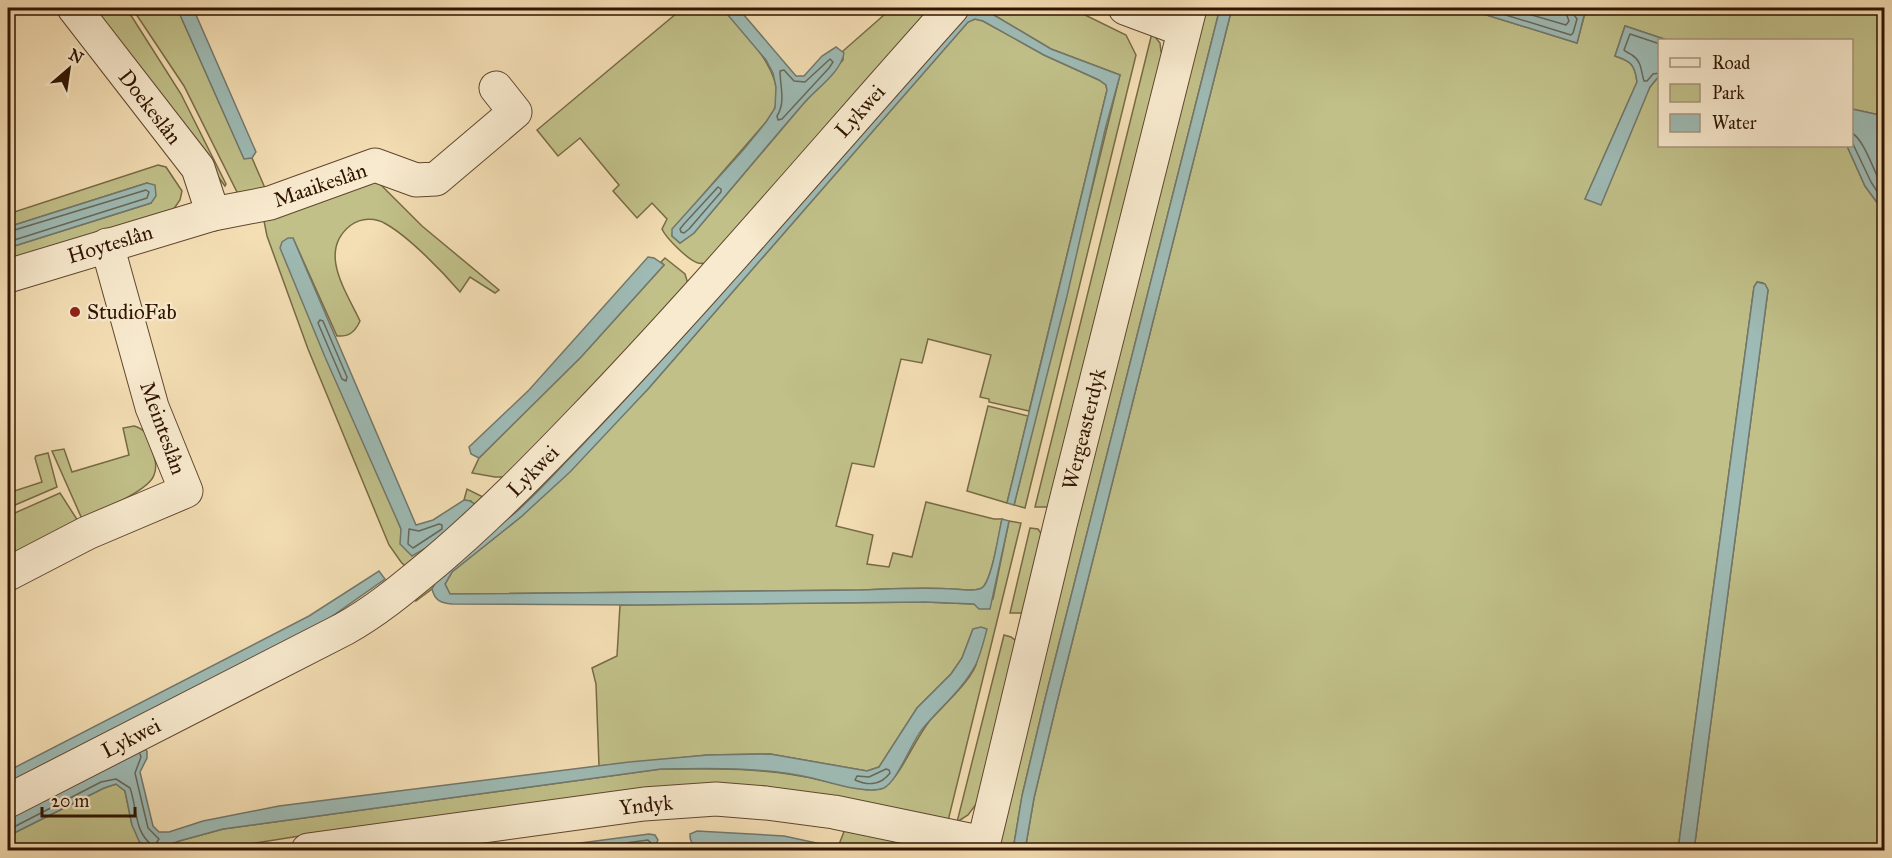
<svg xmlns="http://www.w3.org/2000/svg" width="1892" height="858" viewBox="0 0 1892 858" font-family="'IM FELL Great Primer',serif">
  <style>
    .green { fill: #c1c089; stroke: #786a45; stroke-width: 1.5 }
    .water { fill: #9ebbb5; stroke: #72786d; stroke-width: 1.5 }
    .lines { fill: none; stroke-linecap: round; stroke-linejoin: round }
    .shore { stroke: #67685b; stroke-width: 1.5 }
    .minor-casing { stroke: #61462e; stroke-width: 35 }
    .minor { stroke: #f8eace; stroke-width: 33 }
    .poi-dot { fill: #8f2418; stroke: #f8eace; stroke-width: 2 }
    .labels { text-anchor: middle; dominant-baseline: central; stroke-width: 4.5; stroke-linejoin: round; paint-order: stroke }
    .street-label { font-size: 21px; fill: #301401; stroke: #f8eace }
    .poi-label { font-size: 21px; fill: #301401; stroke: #f8eace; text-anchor: start }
  </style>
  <rect width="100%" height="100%" fill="#f4deb4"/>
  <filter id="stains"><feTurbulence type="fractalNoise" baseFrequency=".00333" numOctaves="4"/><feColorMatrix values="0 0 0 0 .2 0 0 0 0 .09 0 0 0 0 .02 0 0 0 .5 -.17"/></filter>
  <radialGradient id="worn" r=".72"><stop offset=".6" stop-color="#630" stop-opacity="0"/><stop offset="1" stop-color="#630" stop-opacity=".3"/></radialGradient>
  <!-- green -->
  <g class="green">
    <polygon points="98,8 124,8 132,17 181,94 226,184 225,186 102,24"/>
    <polygon points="132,8 177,8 244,158 252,158 265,188 240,198 184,86"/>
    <path d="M683 8H722C743 32 789 75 774 110 772 114 769 118 766 122L673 229 672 236 680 243 694 233 803 104 843 60V51L892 8H942L718 264C712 263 704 264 698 263 688 260 666 238 662 229L667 219 652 203 637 218 613 191 619 185 580 138 558 156 537 130Z"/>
    <polygon points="960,8 1071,8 1126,35 1136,55 1025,508 1014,505 1120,75 1051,49 982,8 975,8 642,381 562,466 516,511 464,553 437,579 432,589 416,601 415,594"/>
    <polygon points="1201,8 1220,8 1045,699 1022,796 1013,850 995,850"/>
    <path d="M1232 8H1464L1577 43 1585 13 1568 8H1884V116L1852 109V40H1667L1625 26 1615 56C1631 61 1635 65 1637 82L1585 199 1650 87 1659 76 1660 146H1847L1865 186 1884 212V850H1694L1768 290C1765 284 1764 282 1757 282L1754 287 1678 850H1025L1034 798 1057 702Z"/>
    <path d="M975 19 983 21 1044 55 1099 80 1106 85 1107 90 1029 411 989 402V399L980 397 991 355 928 339 922 363 901 359 874 467 852 463 836 526 873 535 867 564 889 567 893 553 912 557 926 502 994 519H1002C999 535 993 574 984 586 979 593 961 589 953 589 922 587 892 589 861 590L450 594 445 584 452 572 522 516 648 389 968 22Z"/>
    <polygon points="1152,33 1160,43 1161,52 1163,54 1052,503 1047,507 1035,507"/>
    <polygon points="158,165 166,167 182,191 180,200 173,210 8,263 8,248 151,203 147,183 8,227 8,214"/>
    <path d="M376 180 422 226 499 290 495 293 470 277 460 292C443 272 409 237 386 224 375 217 361 218 351 225 317 251 346 291 360 321 355 332 349 337 337 336L293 238 401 529 402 538 470 501 464 500 467 489 483 497 412 573 401 562 389 545 308 349 267 236 264 221Z"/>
    <polygon points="665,258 685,274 691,294 511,477 495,477 472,473 479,458 581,357 664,265 661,262"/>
    <polygon points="988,406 1028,416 1007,503 967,491"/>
    <path d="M134 426C146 429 148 437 151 447 154 456 158 465 154 475 149 491 99 511 82 519L52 451 64 449 72 472 129 455 123 428Z"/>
    <polygon points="48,453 57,487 8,508 8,493 42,482 35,458 36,456"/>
    <polygon points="60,493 78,521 8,558 8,516"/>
    <path d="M1009 521 1021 523 948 821 841 800 306 835 211 850H8V836L104 788 116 784 125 791 132 825 155 850 179 841 223 829 661 769C714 768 768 768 820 780 836 783 873 796 886 786 902 774 916 736 932 718 943 706 975 677 977 661 978 652 974 639 973 629L962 658 951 674 917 708 879 767 867 771 770 754 708 755 599 766 596 684 592 668 617 656 620 605 925 602 974 604 978 606 993 599Z"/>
    <polygon points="1030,528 1038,529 1045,539 1027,613 1010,613"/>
    <polygon points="1004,635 1011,637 1019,643 977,803 968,815 957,822"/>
    <polygon points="845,829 940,850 849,850 838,847"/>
  </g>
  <!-- water -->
  <g class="water">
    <polygon points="177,8 193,8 256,152 252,158 244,159"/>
    <path d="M722 8H738L796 76H804L822 56 836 47 844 53C841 72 817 88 804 103 767 146 730 190 694 233L680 243 672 236V229L744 149 766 122 775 108 776 87 773 73 766 60Z"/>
    <path d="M975 8H982L1051 49 1120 75 1105 130 1067 296 1014 505 1007 503 1107 90 1106 85 1099 80 1044 55 983 21 975 19 968 22 648 389 570 472 522 516 452 572 445 584 450 594 861 590C892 589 922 587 953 589 961 589 978 593 984 586 993 574 998 535 1002 519L1009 521 990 609H979L974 604 925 602 636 605 452 604C441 603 435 601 432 589 447 558 489 535 515 513 532 498 548 481 563 465 699 324 825 174 954 26L969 11Z"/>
    <polygon points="1220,8 1232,8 1057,702 1034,798 1025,850 1013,850 1022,796 1045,699"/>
    <polygon points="1464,8 1568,8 1585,12 1577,43"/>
    <path d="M1625 26 1667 40H1660L1659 76 1650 87 1601 205 1585 199 1637 82C1635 65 1631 61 1615 56Z"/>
    <polygon points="1852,109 1884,116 1884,212 1865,186 1847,146 1852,146"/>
    <polygon points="147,183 155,185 156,196 151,203 8,248 8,227"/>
    <polygon points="288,238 293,238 416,525 433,520 464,500 470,501 475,504 433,544 412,556 400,544 401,529 325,357 280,248 282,242"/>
    <polygon points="648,257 654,258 664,265 581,357 479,458 471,454 469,447 529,390"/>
    <polygon points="1757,282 1765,284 1768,290 1694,850 1678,850 1754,287"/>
    <polygon points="379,571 385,579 311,631 8,785 8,771 309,616"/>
    <path d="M981 627 987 629C984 640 981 653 976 664 963 689 942 706 924 727 912 740 898 781 884 788 867 795 829 782 812 778 763 767 711 768 661 769L223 829 179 841 155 850 145 847 139 841 132 825 125 791 116 784 104 788 8 836V811L140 745 147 751V758L140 772 153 826 159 832H169L203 821 279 806 629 762 708 755 770 754 867 771 879 767 917 708 951 674 962 658 973 629Z"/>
    <path d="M697 831 784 836 849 850H799L780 846 737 845 697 846C691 843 690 841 690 834Z"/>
    <polygon points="649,834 655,835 658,840 654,849 527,850"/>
  </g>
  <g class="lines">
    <!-- shore -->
    <g class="shore">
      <polyline points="1483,8 1571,35 1573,33 1577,19 1572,12 1571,8"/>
      <polyline points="1508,8 1566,25 1569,21 1564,8"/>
      <path d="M1660 44 1630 34 1624 50C1626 52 1629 53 1632 55 1642 61 1641 72 1644 81H1647L1653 74 1660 73"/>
      <path d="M830 59 833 62 829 68 782 119 778 120 777 116C786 102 780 86 780 71L784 70 794 81 805 82Z"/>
      <path d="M1852 133C1866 142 1874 174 1884 189"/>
      <polyline points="1852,142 1871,182 1884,202"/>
      <polygon points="718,187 721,189 721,192 689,229 684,233 681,232 680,229 684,224"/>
      <polyline points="8,232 146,190 149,192 147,198 8,242"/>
      <polygon points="320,320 323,321 347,377 346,381 342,379 318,323"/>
      <polygon points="439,524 442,525 442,529 413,548 408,544 409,529 419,531"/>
      <path d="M886 769 889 770 890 773C881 785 868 786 855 780L857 776 869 777Z"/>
      <path d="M8 830 101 782 116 779 130 788C137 807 134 832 152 845H155L159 839 148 828 135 773 141 757 140 754"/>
      <polyline points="574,850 648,840 651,843 649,850"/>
    </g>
    <defs>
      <g id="minor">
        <polyline points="74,8 198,168 213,214"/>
        <polyline points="1125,8 1184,30"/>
        <polyline points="8,276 213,214 270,203 375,165 416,180 436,179 515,112 496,88"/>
        <polyline points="8,574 87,533 186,491 152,407 107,245"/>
        <path d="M8 801 344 629C378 610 406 586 435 562 488 517 535 469 582 420 710 287 829 145 952 8"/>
        <polyline points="308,850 644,804 716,799 766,803 834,812 983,843"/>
        <polyline points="982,850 1060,525 1190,8"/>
      </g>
    </defs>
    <!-- minor casing -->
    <use href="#minor" class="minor-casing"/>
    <!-- minor -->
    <use href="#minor" class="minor"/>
  </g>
  <!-- markers -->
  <circle class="poi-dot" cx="75" cy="312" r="6"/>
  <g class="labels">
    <!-- street labels -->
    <g class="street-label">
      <text transform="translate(150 107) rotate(52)">Doekeslân</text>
      <text transform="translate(860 111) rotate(-48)">Lykwei</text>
      <text transform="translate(320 185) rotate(-19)">Maaikeslân</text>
      <text transform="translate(110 244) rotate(-17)">Hoyteslân</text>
      <text transform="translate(163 428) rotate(70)">Meinteslân</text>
      <text transform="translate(1084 429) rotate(-76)">Wergeasterdyk</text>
      <text transform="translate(533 471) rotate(-45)">Lykwei</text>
      <text transform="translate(131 738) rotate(-27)">Lykwei</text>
      <text transform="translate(646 805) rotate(-6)">Yndyk</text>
    </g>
    <!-- poi labels -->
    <g class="poi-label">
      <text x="87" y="312">StudioFab</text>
    </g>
  </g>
  <!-- margin -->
  <rect width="1892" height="858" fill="none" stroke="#f4deb4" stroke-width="30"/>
  <rect x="9" y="9" width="1874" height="840" fill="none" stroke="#301401" stroke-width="3"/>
  <rect x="15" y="15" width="1862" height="828" fill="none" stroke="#301401" stroke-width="1.5"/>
  <!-- legend -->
  <rect x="1658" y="39" width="195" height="108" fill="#f8eace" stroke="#a8947c" stroke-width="1.5"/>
  <rect x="1670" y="58" width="30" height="9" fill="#f8eace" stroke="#a8947c" stroke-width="1.5"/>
  <text x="1712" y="69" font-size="18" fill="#301401">Road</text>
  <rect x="1670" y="84" width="30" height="18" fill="#c1c089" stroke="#a8947c" stroke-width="1.5"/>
  <text x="1712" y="99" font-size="18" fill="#301401">Park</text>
  <rect x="1670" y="114" width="30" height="18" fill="#9ebbb5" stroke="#a8947c" stroke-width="1.5"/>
  <text x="1712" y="129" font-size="18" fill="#301401">Water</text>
  <!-- north arrow -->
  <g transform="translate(69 69) rotate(29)" stroke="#f8eace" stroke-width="4.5" paint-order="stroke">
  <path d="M0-4.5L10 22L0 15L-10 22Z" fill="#301401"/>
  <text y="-9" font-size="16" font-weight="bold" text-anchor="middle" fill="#301401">N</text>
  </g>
  <!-- scale -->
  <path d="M42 807v9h93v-9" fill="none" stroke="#301401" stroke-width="3"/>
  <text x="51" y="807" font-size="18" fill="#301401" stroke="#f8eace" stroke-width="4.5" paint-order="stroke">20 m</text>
  <rect width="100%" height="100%" filter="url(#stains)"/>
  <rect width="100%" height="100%" fill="url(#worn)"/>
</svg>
